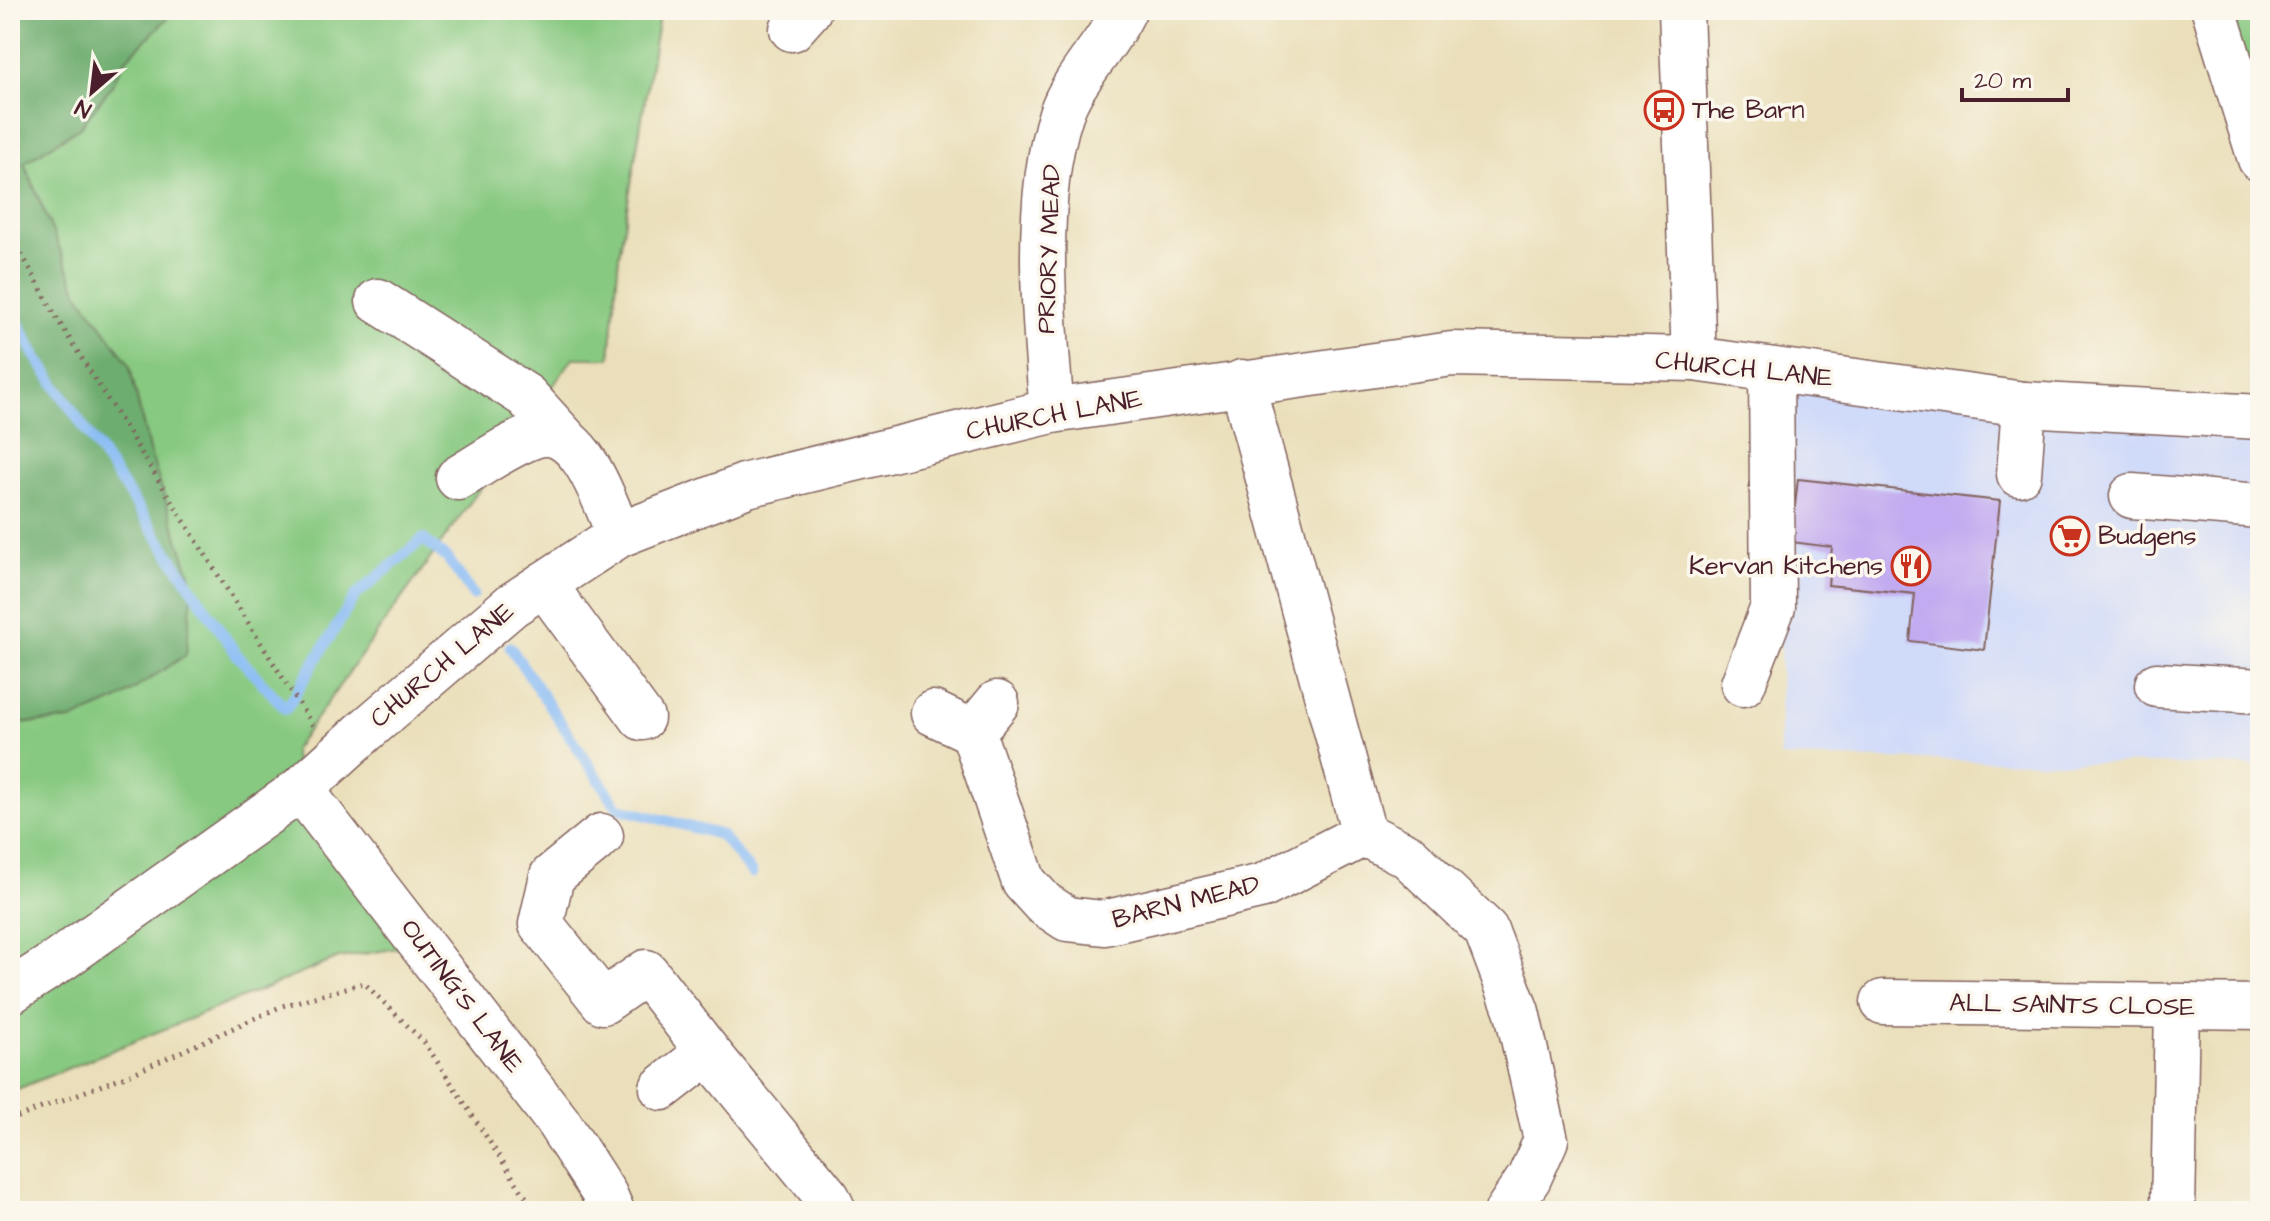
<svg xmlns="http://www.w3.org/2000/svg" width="2270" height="1221" viewBox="0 0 2270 1221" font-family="'Architects Daughter',sans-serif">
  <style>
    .built { fill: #d0daf9 }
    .green { fill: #88c981; stroke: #697456; stroke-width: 2 }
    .forest { fill: #6ead6f; stroke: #5c664d; stroke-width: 2 }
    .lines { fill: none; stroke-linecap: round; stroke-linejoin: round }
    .stream { stroke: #88bbf5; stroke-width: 11 }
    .building { fill: #c2abf0 }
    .minor-casing { stroke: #82625d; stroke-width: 47 }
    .path { stroke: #82625d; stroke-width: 5; stroke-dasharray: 2 6; stroke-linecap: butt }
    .minor { stroke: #fff; stroke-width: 44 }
    .labels { text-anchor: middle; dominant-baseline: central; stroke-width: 7; stroke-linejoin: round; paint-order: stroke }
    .poi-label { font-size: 26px; fill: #4a1f2b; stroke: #fbf7ec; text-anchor: start }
    .street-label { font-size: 26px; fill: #4a1f2b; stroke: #fbf7ec }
  </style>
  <rect width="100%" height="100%" fill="#fbf7ec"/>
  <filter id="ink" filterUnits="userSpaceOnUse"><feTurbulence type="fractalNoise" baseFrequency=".0125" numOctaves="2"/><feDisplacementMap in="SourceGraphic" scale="16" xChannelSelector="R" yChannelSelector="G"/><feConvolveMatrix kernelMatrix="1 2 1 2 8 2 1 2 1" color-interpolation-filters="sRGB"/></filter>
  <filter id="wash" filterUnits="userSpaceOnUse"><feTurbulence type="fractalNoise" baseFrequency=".006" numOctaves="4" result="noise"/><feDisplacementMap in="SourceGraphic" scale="32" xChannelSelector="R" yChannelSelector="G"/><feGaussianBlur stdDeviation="1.8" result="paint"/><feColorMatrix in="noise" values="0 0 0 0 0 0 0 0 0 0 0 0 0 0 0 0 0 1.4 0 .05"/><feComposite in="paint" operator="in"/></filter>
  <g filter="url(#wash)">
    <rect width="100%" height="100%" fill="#eadfba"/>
    <!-- built -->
    <polygon class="built" points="1782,368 2260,415 2260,766 1780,757"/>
    <!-- green -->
    <g class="green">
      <polygon points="176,10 660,10 619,256 610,358 573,358 293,751 301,789 423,944 339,958 10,1092 10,724 71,720 193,584 149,450 129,364 78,293 24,163 80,127 111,87 125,60"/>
      <polygon points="2214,10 2260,10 2260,159"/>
    </g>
    <!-- forest -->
    <polygon class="forest" points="10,10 176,10 125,60 111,87 80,127 24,163 78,293 129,364 149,450 193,584 186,655 119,699 71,720 10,724"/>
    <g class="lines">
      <!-- stream -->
      <g class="stream">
        <polyline points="10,307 35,355 237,655 286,709 355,596 423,539 448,559 473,595"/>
        <polyline points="510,647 618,808 721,835 752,873"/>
      </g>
    </g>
    <g id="blocks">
      <!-- building -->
      <polygon class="building" points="1798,479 2000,501 1984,650 1910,641 1915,594 1828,585 1832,547 1791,542"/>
    </g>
  </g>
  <g filter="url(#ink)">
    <use href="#blocks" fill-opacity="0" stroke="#82625d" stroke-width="2"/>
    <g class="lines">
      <defs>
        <g id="minor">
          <polyline points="1681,10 1694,359"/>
          <polyline points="2214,10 2260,159"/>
          <polyline points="792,29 809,10"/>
          <polyline points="378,301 526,396 566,440"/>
          <polyline points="1242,382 1364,834 1408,856 1486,930 1517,1012 1546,1140 1529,1178 1507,1211"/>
          <path d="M1052 411C1044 324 1033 198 1061 114 1074 76 1107 47 1124 10"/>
          <polyline points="2019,474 2024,404"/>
          <path d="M458 478C482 464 508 445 534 436 580 419 605 504 619 535"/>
          <polyline points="2132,496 2260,506"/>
          <polyline points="544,584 642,718"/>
          <polyline points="1743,684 1773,607 1771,370"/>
          <polyline points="2157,685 2260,691"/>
          <polyline points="933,713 973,732 1024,882 1043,903 1067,919 1104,923 1263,886 1364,834"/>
          <polyline points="973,732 997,703"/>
          <polyline points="301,789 558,1122 605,1195 612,1211"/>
          <polyline points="601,836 552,876 541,924 603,1002 646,972 708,1052 828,1198 834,1211"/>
          <polyline points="10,992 60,960 301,789 365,731 512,605 619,535 747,485 1052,411 1452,354 1694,359 2024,404 2260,417"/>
          <polyline points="1883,1002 2260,1007"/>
          <polyline points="662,1088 708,1052"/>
          <polyline points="2173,1211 2177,1007"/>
        </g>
      </defs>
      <!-- minor casing -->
      <use href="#minor" class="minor-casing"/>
      <!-- path -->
      <g class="path">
        <polyline points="10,233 59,322 313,726"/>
        <polyline points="10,1120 136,1072 282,1006 364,983 425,1043 535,1211"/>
      </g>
      <!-- minor -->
      <use href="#minor" class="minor"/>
    </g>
  </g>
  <!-- icons -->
  <defs>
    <symbol id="bus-ring" viewBox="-11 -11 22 22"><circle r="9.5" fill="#fbf7ec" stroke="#c8321e" stroke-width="1.5"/><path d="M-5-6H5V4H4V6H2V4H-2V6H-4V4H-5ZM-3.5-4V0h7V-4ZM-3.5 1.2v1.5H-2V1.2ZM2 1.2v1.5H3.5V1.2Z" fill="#c8321e"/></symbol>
    <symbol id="supermarket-ring" viewBox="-11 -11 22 22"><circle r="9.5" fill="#fbf7ec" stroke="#c8321e" stroke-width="1.5"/><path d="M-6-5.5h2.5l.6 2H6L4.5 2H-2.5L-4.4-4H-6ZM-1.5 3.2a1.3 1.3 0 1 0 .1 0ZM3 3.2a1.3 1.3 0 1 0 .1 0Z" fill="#c8321e"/></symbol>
    <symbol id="restaurant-ring" viewBox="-11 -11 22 22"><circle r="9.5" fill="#fbf7ec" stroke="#c8321e" stroke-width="1.5"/><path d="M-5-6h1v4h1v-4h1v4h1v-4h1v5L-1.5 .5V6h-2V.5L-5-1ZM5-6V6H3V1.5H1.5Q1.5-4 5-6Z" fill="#c8321e"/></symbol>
  </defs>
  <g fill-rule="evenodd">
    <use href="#bus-ring" x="1642" y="88" width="44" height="44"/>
    <use href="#supermarket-ring" x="2048" y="514" width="44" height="44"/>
    <use href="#restaurant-ring" x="1889" y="544" width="44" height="44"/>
  </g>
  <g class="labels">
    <!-- poi labels -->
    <g class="poi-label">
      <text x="1692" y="110">The Barn</text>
      <text x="2098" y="536">Budgens</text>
      <text x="1883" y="566" text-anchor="end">Kervan Kitchens</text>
    </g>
    <!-- street labels -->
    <g class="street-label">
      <text transform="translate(1049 249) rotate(-88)">PRIORY MEAD</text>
      <text transform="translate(1744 369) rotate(6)">CHURCH LANE</text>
      <text transform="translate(1054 415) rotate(-11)">CHURCH LANE</text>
      <text transform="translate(442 665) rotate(-40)">CHURCH LANE</text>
      <text transform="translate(1186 902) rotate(-14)">BARN MEAD</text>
      <text transform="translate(462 996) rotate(53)">OUTING'S LANE</text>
      <text transform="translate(2072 1005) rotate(1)">ALL SAINTS CLOSE</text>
    </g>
  </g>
  <!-- margin -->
  <rect width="2270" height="1221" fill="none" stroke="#fbf7ec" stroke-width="40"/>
  <!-- north arrow -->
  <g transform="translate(92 92) rotate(208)" stroke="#fbf7ec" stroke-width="6" paint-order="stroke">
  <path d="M0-6L14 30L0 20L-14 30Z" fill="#4a1f2b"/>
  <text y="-12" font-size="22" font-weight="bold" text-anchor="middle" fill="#4a1f2b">N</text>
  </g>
  <!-- scale -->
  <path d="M1962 88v12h106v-12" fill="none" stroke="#4a1f2b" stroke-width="4"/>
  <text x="1974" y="88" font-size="24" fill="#4a1f2b" stroke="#fbf7ec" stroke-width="6" paint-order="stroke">20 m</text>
</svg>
